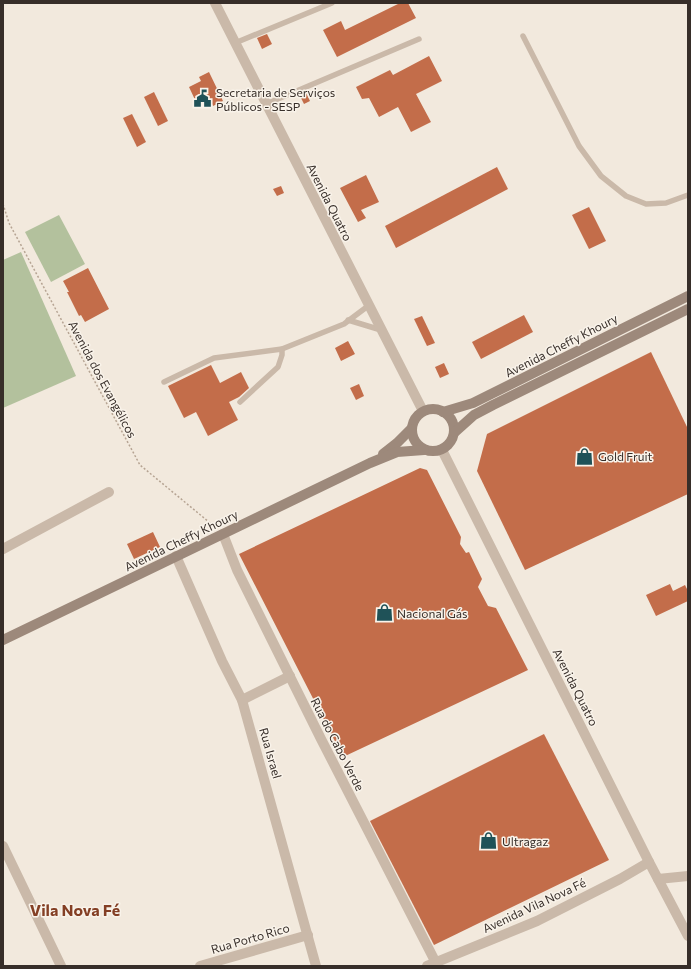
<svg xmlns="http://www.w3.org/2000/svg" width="691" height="969" viewBox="0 0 691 969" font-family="Commissioner,sans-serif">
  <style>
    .green { fill: #b3c19d }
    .building { fill: #c36d4a }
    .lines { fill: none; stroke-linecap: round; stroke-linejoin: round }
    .path { stroke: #b6a493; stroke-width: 1.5; stroke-dasharray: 2 2; stroke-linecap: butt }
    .service { stroke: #cab9a9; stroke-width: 5.5 }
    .minor { stroke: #cab9a9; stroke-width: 10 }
    .secondary { stroke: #9d897b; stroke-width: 10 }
    .labels { text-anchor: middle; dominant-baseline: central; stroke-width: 3; stroke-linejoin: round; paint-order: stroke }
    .poi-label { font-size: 12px; fill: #372e29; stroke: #f9f3ea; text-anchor: start }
    .street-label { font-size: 12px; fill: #372e29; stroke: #f9f3ea }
    .district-label { font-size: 16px; font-weight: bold; fill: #843f24; stroke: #f9f3ea }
  </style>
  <rect width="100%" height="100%" fill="#f2e9dd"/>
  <!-- green -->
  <g class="green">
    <polygon points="59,215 85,264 51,282 25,232"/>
    <polygon points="21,252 76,376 3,408 3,260"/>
  </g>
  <!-- building -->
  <g class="building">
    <polygon points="400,3 408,3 416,18 337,57 323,30 341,21 345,30"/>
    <polygon points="267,34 272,44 262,49 257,38"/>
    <polygon points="429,56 442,81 416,94 431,122 411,132 398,107 379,117 369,98 362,99 356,87 390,70 393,75"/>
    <polygon points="209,72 223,101 213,106 209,98 197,104 189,87 201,81 199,77"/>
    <polygon points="154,92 168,121 158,126 144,97"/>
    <polygon points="306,93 310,101 304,104 300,96"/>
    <polygon points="132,114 146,142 137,147 123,118"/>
    <polygon points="497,167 508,189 396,248 385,226"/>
    <polygon points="366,175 379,202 361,210 366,218 358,222 340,188"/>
    <polygon points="281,186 284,193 277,196 273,189"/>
    <polygon points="589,207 606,241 589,249 572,215"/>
    <polygon points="88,268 109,309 85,322 81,315 79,316 67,292 69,292 63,281"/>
    <polygon points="524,315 533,332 481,359 472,342"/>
    <polygon points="422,316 435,343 427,346 414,319"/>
    <polygon points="348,341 355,354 341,361 335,348"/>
    <polygon points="651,352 688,429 688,494 525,570 477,471 487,434"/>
    <polygon points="444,363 449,374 440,378 435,367"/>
    <polygon points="211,365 220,383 241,372 249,388 239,397 229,402 238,420 208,436 196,412 184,418 168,386"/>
    <polygon points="359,384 364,396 356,400 350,388"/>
    <polygon points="420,468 427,470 461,537 460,544 466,553 469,552 482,579 478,587 488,606 496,608 528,670 343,757 239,554"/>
    <polygon points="153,532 160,547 134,559 127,544"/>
    <polygon points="670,584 673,591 685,585 688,591 688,601 656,616 646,595"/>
    <polygon points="544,734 609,860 434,945 370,821"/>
  </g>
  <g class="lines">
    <!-- path -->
    <polyline class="path" points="3,204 9,223 140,465 215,527"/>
    <!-- service -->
    <g class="service">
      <polyline points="523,36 579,146 601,176 626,196 646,204 666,203 688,195"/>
      <polyline points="235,43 332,3"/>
      <polyline points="266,104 419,39"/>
      <polyline points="348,320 381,330"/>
      <polyline points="164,382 214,358 282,349 344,324 368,306"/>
      <polyline points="240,402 278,367 282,355 282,349"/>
    </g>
    <!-- minor -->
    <g class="minor">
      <polyline points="215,3 423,411"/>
      <polyline points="442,450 649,862 688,936"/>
      <polyline points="223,534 237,570 321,739 436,963"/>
      <polyline points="3,549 109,492"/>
      <polyline points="176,556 222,661 242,700 316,966"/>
      <polyline points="242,700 290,676"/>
      <polyline points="3,846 61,966"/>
      <polyline points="658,879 688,876"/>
      <polyline points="200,966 308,935"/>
      <polyline points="427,966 537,921 620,879 649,862"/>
    </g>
    <!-- secondary -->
    <g class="secondary">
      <circle cx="433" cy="430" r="21"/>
      <polyline points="443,412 473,403 688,296"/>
      <polyline points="455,432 474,415 493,405 688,309"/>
      <polyline points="383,454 397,443 411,429"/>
      <polyline points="3,640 370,463 397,452 424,450"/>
    </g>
  </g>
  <!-- icons -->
  <defs>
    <symbol id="civic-bare" viewBox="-9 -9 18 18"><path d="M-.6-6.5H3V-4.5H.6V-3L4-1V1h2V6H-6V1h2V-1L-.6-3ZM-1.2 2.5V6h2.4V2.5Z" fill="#1f5258" stroke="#f9f3ea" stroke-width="2.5" paint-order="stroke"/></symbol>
    <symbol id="shop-bare" viewBox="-9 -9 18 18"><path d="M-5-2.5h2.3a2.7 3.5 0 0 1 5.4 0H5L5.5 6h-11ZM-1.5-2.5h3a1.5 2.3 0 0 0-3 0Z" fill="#1f5258" stroke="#f9f3ea" stroke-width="2.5" paint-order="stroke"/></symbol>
  </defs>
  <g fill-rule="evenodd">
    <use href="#civic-bare" x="190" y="86" width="25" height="25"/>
    <use href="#shop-bare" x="572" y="444" width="25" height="25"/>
    <use href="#shop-bare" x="372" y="600" width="25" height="25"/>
    <use href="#shop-bare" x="476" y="828" width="25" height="25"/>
  </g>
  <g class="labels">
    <!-- poi labels -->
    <g class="poi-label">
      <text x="216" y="92">Secretaria de Serviços<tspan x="216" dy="14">Públicos - SESP</tspan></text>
      <text x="598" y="456">Gold Fruit</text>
      <text x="397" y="613">Nacional Gás</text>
      <text x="502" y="841">Ultragaz</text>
    </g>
    <!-- street labels -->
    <g class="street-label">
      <text transform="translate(330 202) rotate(63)">Avenida Quatro</text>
      <text transform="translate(561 345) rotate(-27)">Avenida Cheffy Khoury</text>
      <text transform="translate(103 379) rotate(62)">Avenida dos Evangélicos</text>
      <text transform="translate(181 540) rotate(-26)">Avenida Cheffy Khoury</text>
      <text transform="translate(576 687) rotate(63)">Avenida Quatro</text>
      <text transform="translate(338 744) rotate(63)">Rua do Cabo Verde</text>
      <text transform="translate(271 753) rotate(74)">Rua Israel</text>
      <text transform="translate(534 905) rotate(-25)">Avenida Vila Nova Fé</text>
      <text transform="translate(250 938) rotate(-16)">Rua Porto Rico</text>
    </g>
    <!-- district labels -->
    <g class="district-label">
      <text x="75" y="909">Vila Nova Fé</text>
    </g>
  </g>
  <!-- border -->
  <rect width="691" height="969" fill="none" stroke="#372e29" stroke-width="8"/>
</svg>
